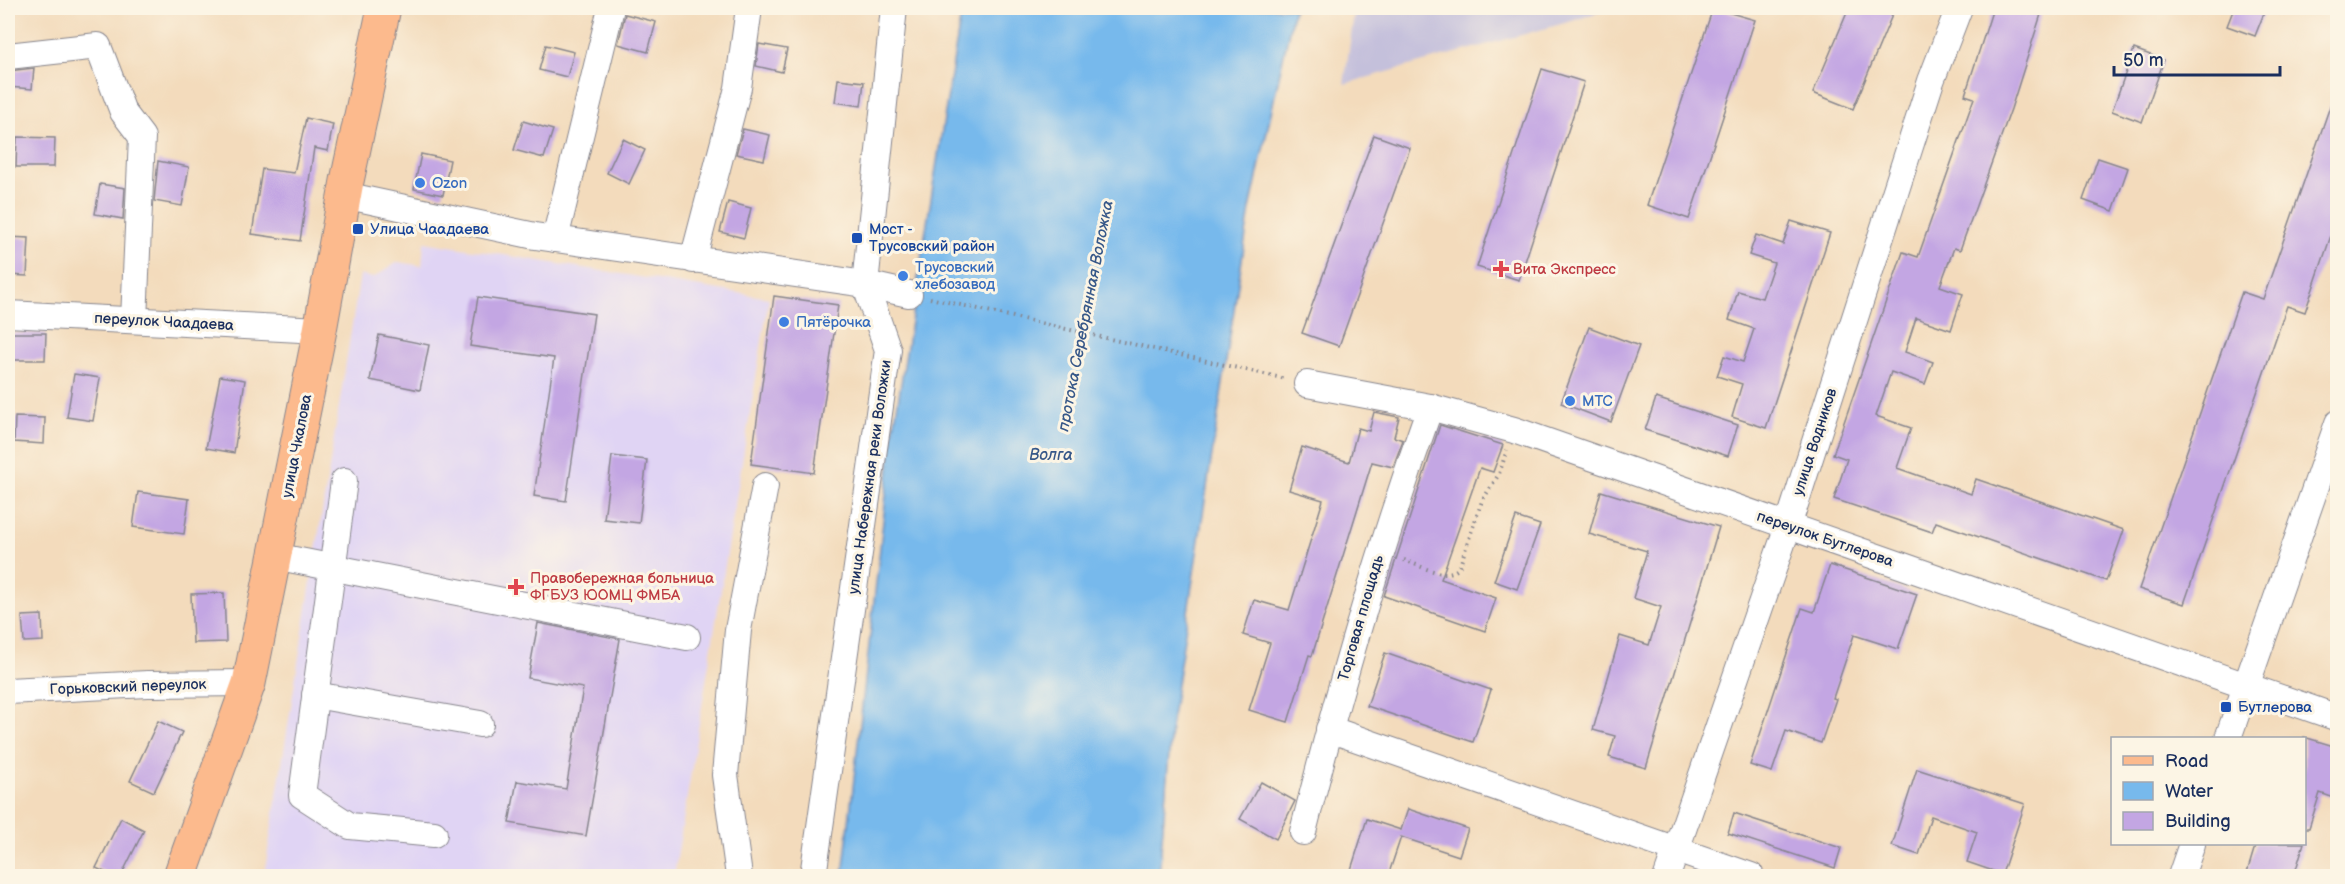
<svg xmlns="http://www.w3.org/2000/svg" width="2345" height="884" viewBox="0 0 2345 884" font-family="'Balsamiq Sans',sans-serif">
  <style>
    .built { fill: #e0d4f4 }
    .industrial { fill: #c4c0db }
    .water { fill: #77b9ec; stroke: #4974a5; stroke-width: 1.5 }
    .building { fill: #c3a6e3 }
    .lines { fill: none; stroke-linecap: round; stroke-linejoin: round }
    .minor-casing { stroke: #87858d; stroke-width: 28 }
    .major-casing { stroke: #87858d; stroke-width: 35 }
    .path { stroke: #87858d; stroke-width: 4; stroke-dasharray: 1.5 4.5; stroke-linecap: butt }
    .minor { stroke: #fff; stroke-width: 26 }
    .major { stroke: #fcba8d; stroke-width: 33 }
    .shop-dot { fill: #3f7fe0; stroke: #fcf5e5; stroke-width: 2 }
    .transit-dot { fill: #1a4fb4; stroke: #fcf5e5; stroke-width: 2 }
    .health-dot { fill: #e0444e; stroke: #fcf5e5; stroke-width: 2 }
    .labels { text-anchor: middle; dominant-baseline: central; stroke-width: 6; stroke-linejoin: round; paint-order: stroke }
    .shop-label { font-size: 15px; fill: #366cbe; stroke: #fcf5e5; text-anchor: start }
    .transit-label { font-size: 15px; fill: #164399; stroke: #fcf5e5; text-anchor: start }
    .health-label { font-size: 15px; fill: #be3a42; stroke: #fcf5e5; text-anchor: start }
    .street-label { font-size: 15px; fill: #1b2f5e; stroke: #fcf5e5 }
    .water-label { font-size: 16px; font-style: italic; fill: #375889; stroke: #fcf5e5 }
  </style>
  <rect width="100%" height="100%" fill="#fcf5e5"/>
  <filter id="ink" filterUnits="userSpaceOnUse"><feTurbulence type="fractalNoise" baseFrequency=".0167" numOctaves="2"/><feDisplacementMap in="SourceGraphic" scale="12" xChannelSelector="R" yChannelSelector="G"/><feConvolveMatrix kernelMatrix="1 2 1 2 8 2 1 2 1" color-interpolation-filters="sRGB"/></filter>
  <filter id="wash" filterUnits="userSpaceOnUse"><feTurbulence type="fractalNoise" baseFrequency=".008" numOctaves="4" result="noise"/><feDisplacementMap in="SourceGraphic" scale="24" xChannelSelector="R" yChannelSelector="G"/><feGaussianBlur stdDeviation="1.35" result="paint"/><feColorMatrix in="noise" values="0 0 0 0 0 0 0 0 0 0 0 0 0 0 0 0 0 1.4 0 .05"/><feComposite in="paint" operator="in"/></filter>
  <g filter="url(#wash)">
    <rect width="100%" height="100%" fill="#f3dbbc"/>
    <!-- built -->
    <polygon class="built" points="424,242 769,298 674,876 264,876 360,275 373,278 398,262 422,266"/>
    <!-- industrial -->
    <polygon class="industrial" points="1355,8 1612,8 1572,21 1344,84"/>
    <!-- water -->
    <polygon class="water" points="962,8 1294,8 1250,209 1232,323 1172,717 1159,876 843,876 893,433"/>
    <g id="blocks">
      <!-- building -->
      <g class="building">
        <polygon points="1713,8 1755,20 1689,219 1647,205"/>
        <polygon points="1849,8 1895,8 1853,109 1813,93"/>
        <polygon points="1993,8 2043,8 2011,109 1960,250 1954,248 1940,286 1963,294 1951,330 1916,318 1905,352 1933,362 1925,384 1891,372 1876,416 1911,428 1897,468 1971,494 1976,479 2124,530 2106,581 1936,522 1932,532 1834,499 1847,459 1833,454 1903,252 1918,257 1974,98 1965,95"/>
        <polygon points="2234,8 2266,8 2255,36 2227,26"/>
        <polygon points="625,14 656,22 648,52 618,44"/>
        <polygon points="759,44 787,49 782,72 756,66"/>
        <polygon points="546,45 574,52 567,77 539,70"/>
        <polygon points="2134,49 2164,60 2142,122 2112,111"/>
        <polygon points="34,68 32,89 8,87 8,71"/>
        <polygon points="1542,69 1584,82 1519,280 1477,267"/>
        <polygon points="838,79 864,82 861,106 835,102"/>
        <polygon points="2335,92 2337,93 2337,218 2305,312 2287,306 2184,604 2139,589 2242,292 2263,299"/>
        <polygon points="306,118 333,124 328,151 314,148 300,241 252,234 262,169 294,173"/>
        <polygon points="523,121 553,130 544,158 514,150"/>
        <polygon points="743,129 770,135 764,160 736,154"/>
        <polygon points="1374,135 1410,148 1339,346 1302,333"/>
        <polygon points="17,137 55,138 54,167 16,167"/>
        <polygon points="623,139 645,150 629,184 607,173"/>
        <polygon points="421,154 450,160 443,195 414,189"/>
        <polygon points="2098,158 2128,168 2113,211 2083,200"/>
        <polygon points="158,161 189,167 182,206 154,201"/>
        <polygon points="100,184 125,188 123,219 95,214"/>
        <polygon points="728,202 751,208 744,238 720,232"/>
        <polygon points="1791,221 1830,233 1766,428 1732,417 1742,384 1717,376 1724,356 1743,362 1754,329 1729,320 1738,291 1762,298 1774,263 1749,255 1756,235 1783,244"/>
        <polygon points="8,237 29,238 27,276 8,275"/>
        <polygon points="774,296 838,305 814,473 751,464"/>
        <polygon points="478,297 594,314 566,501 534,496 554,358 470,346"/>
        <polygon points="1589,327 1639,346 1611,422 1561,403"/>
        <polygon points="8,333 46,333 45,360 8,360"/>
        <polygon points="379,335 429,345 420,390 370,380"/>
        <polygon points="74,374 100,378 93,421 67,417"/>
        <polygon points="220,376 245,380 234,453 206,448"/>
        <polygon points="1656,398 1738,425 1728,456 1645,430"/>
        <polygon points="1374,412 1399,417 1394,437 1403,440 1393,467 1372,462 1312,656 1309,655 1288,722 1249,710 1270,643 1243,635 1254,600 1289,610 1323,500 1289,490 1302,447 1349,462 1358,428 1369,431"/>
        <polygon points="15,417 45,418 44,444 14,442"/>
        <polygon points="1440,425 1503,445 1493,472 1480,468 1441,579 1496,598 1485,631 1384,596"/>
        <polygon points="612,456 647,460 639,523 604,519"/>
        <polygon points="1601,491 1719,527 1646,768 1609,757 1615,736 1593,730 1620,636 1649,645 1661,607 1633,598 1647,551 1589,534"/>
        <polygon points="138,492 189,499 184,534 133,527"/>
        <polygon points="1516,517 1540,525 1517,589 1494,581"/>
        <polygon points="1830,565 1917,594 1898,649 1854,635 1833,698 1836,699 1821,743 1786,731 1772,772 1750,765 1802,608 1814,612"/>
        <polygon points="224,593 226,642 193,643 191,594"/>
        <polygon points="42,615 43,641 24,642 22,616"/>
        <polygon points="538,623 620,639 586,836 509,823 517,781 566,789 583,688 528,678"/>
        <polygon points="1385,653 1491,690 1473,742 1367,706"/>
        <polygon points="158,721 182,732 154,792 130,781"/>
        <polygon points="2304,737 2337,747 2337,799 2320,793 2309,828 2304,828"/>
        <polygon points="1917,769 2025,804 2002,874 1967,862 1977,832 1931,816 1919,855 1892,846"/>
        <polygon points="1261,782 1295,801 1276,839 1240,819"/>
        <polygon points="1408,809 1468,829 1459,856 1401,837 1388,876 1349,876 1367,819 1401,830"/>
        <polygon points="1734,813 1841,848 1835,868 1728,833"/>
        <polygon points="121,818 144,830 121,876 113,876 96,868"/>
        <polygon points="2256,843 2304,843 2294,876 2246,876"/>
      </g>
    </g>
  </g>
  <g filter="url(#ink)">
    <use href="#blocks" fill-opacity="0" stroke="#87858d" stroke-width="1.5"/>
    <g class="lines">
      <defs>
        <g id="minor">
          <polyline points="8,56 98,46 123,112 142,137 134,320"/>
          <polyline points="344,195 535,236 865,284 909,294"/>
          <polyline points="555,239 611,8"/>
          <polyline points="693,260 738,88 749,8"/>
          <polyline points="8,314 320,330"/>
          <polyline points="1307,384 1430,407 1514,430 2338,718"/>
          <polyline points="344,481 302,795 350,826 434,834"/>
          <polyline points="274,556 687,637"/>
          <polyline points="8,691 148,684 249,683"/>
          <polyline points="315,695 480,724"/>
          <polyline points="1329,729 1751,876"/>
          <polyline points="2228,738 2338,423"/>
          <path d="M1303 832C1339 688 1380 547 1430 407"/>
          <polyline points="739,876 725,775 738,630 765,486"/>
          <polyline points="813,876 888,350 865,284 894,8"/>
          <polyline points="1667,876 1788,526 1931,81 1959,8"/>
          <polyline points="2181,876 2192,844"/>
        </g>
        <polyline id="major" points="180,876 249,683 320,330 347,181 384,8"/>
      </defs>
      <!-- minor casing -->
      <use href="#minor" class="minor-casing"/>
      <!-- major casing -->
      <use href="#major" class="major-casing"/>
      <!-- path -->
      <g class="path">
        <polyline points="930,298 1286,379"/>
        <path d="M1404 560C1419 565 1446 581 1459 568L1482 501 1499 474 1507 450"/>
      </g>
      <!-- minor -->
      <use href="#minor" class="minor"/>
      <!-- major -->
      <use href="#major" class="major"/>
    </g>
  </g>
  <!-- markers -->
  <g class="shop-dot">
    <circle cx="420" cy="183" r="6"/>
    <circle cx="903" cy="276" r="6"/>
    <circle cx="784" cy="322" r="6"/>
    <circle cx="1570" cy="401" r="6"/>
  </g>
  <g class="transit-dot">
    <rect x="352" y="223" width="12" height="12" rx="3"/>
    <rect x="851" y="232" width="12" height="12" rx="3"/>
    <rect x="2220" y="701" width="12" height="12" rx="3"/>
  </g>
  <g class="health-dot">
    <path d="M1498 260h6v6h6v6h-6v6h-6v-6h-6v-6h6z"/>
    <path d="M513 578h6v6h6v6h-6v6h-6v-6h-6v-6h6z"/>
  </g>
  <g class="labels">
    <!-- shop labels -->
    <g class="shop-label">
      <text x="432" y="183">Ozon</text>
      <text x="915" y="267">Трусовский<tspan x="915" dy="17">хлебозавод</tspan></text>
      <text x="796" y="322">Пятёрочка</text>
      <text x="1582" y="401">МТС</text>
    </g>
    <!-- transit labels -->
    <g class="transit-label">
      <text x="370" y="229">Улица Чаадаева</text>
      <text x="869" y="229">Мост -<tspan x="869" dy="17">Трусовский район</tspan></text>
      <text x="2238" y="707">Бутлерова</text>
    </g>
    <!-- health labels -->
    <g class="health-label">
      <text x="1513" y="269">Вита Экспресс</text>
      <text x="530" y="578">Правобережная больница<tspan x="530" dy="17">ФГБУЗ ЮОМЦ ФМБА</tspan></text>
    </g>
    <!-- street labels -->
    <g class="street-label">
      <text transform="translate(164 322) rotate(3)">переулок Чаадаева</text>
      <text transform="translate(1815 442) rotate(-72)">улица Водников</text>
      <text transform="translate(297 446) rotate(-79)">улица Чкалова</text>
      <text transform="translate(870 477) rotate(-82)">улица Набережная реки Воложки</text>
      <text transform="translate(1825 539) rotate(19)">переулок Бутлерова</text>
      <text transform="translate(1361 618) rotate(-74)">Торговая площадь</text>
      <text transform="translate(128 687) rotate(-2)">Горьковский переулок</text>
    </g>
    <!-- water labels -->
    <g class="water-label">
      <text transform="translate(1086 316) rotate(-79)">протока Серебрянная Воложка</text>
      <text x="1051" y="455">Волга</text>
    </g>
  </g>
  <!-- margin -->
  <rect width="2345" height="884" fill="none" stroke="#fcf5e5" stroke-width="30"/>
  <!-- legend -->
  <rect x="2111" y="737" width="195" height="108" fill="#fcf5e5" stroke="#a2a6af" stroke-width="1.5"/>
  <rect x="2123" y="756" width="30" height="9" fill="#fcba8d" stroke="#a2a6af" stroke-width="1.5"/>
  <text x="2165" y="767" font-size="18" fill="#1b2f5e">Road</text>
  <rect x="2123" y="782" width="30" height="18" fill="#77b9ec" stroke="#a2a6af" stroke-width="1.5"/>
  <text x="2165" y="797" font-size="18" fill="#1b2f5e">Water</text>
  <rect x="2123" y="812" width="30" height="18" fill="#c3a6e3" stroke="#a2a6af" stroke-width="1.5"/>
  <text x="2165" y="827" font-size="18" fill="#1b2f5e">Building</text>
  <!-- scale -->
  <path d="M2114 66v9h166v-9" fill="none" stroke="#1b2f5e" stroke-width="3"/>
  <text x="2123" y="66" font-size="18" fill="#1b2f5e" stroke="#fcf5e5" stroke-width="4.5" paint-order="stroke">50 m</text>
</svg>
